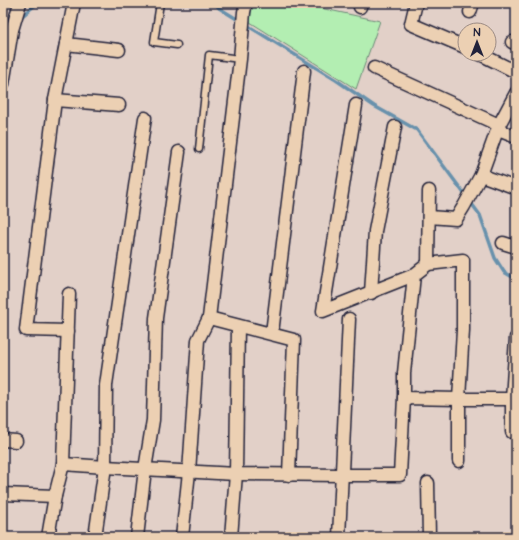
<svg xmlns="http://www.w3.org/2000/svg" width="519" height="540" viewBox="0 0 519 540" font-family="'Architects Daughter',sans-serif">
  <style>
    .green { fill: #b3eeb2; stroke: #6a8876 }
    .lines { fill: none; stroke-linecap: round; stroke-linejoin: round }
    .stream { stroke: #6891ac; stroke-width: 3.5 }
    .service-casing { stroke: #22223b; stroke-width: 9 }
    .minor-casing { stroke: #22223b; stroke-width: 15 }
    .service { stroke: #ecd0b3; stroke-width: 6 }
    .minor { stroke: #ecd0b3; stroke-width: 12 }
  </style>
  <rect width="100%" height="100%" fill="#e2d0c8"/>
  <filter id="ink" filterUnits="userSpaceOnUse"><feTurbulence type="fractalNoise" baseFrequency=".025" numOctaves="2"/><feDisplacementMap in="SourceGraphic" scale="8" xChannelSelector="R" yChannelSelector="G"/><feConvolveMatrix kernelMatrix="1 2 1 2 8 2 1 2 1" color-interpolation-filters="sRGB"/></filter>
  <g filter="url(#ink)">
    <!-- green -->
    <polygon class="green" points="252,3 297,3 380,21 356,89 250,22"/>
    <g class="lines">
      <!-- stream -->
      <g class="stream">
        <polyline points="215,3 219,8 240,21"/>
        <polyline points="19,19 35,5 41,3"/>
        <polyline points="245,24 336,80 374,106 417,130 480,215 495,258 504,272 516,279"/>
        <polyline points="3,29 11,25"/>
      </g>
      <defs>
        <g id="service">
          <polyline points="160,3 154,42 177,45"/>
          <polyline points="199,149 209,55 240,59"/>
        </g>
        <g id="minor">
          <polyline points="416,3 411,24 465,47"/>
          <polyline points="360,7 361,3"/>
          <polyline points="470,12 473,3"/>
          <polyline points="512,42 516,44"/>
          <polyline points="66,44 119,50"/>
          <polyline points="480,54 516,72"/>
          <polyline points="374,68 499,125"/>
          <polyline points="3,84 12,30 20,3"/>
          <polyline points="516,93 499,125 481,175 516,188"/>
          <polyline points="55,100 119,105"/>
          <polyline points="356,105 323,311 414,275 428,264 463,260 463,330 459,399 459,461"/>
          <polyline points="498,130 516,137"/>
          <polyline points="429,217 456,219 464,206 481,175"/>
          <polyline points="503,243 516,247"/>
          <polyline points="428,264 429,191"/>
          <polyline points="371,293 375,231 395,127"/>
          <polyline points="209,318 294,340 289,475"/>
          <polyline points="68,331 26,330 55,100 74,3"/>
          <polyline points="272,333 304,71"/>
          <polyline points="404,398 404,373 414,275"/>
          <polyline points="512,432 512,399 516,338"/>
          <polyline points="3,440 16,441"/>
          <polyline points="63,464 105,467 236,474 342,475 400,475 404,398 459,399 512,399 516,400"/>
          <polyline points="428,483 429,537"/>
          <polyline points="3,494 55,496"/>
          <polyline points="48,537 55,496 63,464 69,294"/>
          <polyline points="95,537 105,467 106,385 145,118"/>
          <polyline points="137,537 145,469 153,420 156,318 179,152"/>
          <polyline points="182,537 189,472 198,340 209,318 240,59 244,12 246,3"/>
          <polyline points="231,537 236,474 238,326"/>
          <polyline points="339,537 349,319"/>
        </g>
      </defs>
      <!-- service casing -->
      <use href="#service" class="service-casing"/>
      <!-- minor casing -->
      <use href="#minor" class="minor-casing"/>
      <!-- service -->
      <use href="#service" class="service"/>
      <!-- minor -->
      <use href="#minor" class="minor"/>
    </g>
  </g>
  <!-- margin -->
  <rect width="519" height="540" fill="none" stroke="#ecd0b3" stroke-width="16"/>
  <rect x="8" y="8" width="503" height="524" fill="none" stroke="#22223b" stroke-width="1.5" filter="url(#ink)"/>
  <!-- north arrow -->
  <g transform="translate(477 42)"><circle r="19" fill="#ecd0b3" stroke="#9b8a83"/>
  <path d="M0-3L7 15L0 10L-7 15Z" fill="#22223b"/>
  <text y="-6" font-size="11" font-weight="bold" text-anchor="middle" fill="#22223b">N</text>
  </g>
</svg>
